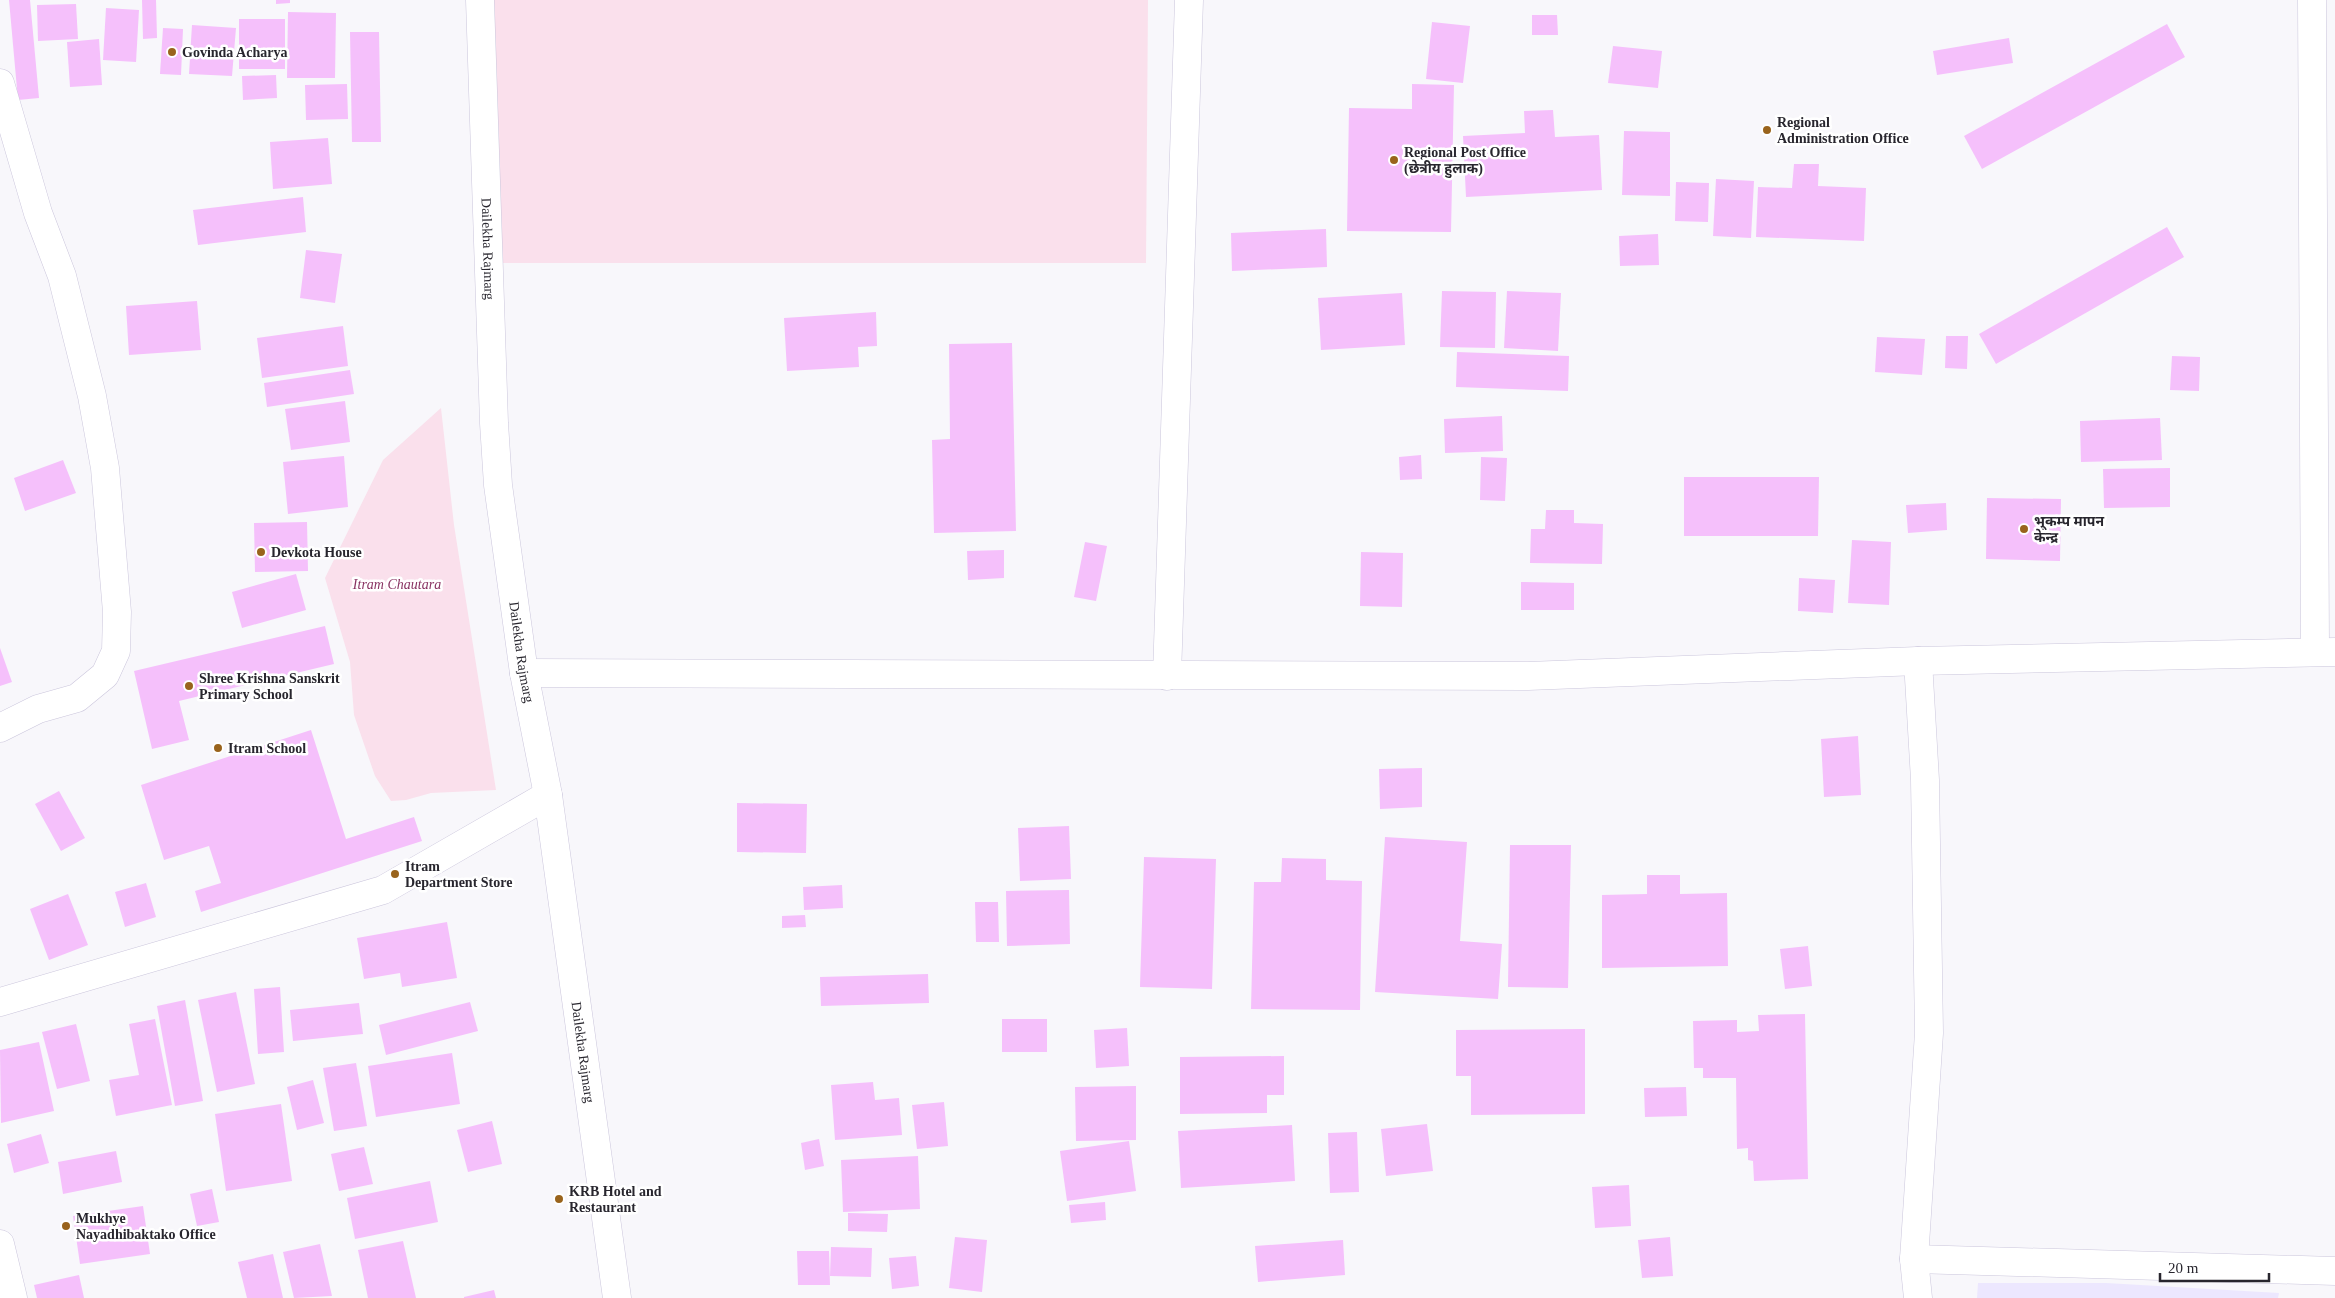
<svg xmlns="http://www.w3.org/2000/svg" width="2335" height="1298" viewBox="0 0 2335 1298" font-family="'Times New Roman','Noto Sans Devanagari',serif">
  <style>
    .built { fill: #ece7fe }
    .green { fill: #fae0ec }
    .building { fill: #f5c0fb }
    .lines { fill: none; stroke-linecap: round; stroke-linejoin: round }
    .minor-casing { stroke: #cbc6dc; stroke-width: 29 }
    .major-casing { stroke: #cbc6dc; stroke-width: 29 }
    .minor { stroke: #fff; stroke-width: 28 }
    .major { stroke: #fff; stroke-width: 28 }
    .poi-dot { fill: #99631c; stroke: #fff; stroke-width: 2 }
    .labels { text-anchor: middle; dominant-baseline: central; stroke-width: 5; stroke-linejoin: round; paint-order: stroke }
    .poi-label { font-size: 14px; font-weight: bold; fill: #28262e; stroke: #fff; text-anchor: start }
    .street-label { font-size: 14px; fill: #28262e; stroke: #fff }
    .park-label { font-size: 14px; font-style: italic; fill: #893463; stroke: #fff }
  </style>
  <rect width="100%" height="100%" fill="#f8f7fb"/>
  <!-- built -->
  <polygon class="built" points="1978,1283 2106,1283 2279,1293 2278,1298 1977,1298"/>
  <!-- green -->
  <g class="green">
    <polygon points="478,0 1148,0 1146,263 477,263"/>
    <polygon points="441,408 454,525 496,790 431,793 406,800 391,801 375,776 354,715 350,662 325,578 383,460"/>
  </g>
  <!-- building -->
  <g class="building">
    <polygon points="9,0 30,0 39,98 18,100"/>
    <polygon points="142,0 156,0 157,38 143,39"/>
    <polygon points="276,0 290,0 290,3 276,4"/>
    <polygon points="76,4 78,39 38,41 37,5"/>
    <polygon points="106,8 139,10 136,62 103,60"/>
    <polygon points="288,12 336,13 335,78 287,78"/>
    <polygon points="1532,15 1557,15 1558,35 1532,35"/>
    <rect x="239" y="19" width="46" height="50"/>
    <polygon points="1432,22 1470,26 1463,83 1426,79"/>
    <polygon points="2167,24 2185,57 1982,169 1964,136"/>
    <polygon points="192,25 236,28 232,76 189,74"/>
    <polygon points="163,28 183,29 181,75 160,74"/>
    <polygon points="350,32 379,32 381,142 352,142"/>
    <polygon points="2009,38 2013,63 1937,75 1933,51"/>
    <polygon points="99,39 102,85 70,87 67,42"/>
    <polygon points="1613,46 1662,51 1658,88 1608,83"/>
    <polygon points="276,75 277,98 243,100 242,76"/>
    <polygon points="347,84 348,119 306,120 305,85"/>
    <polygon points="1412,84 1454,85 1451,232 1347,231 1349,108 1412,109"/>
    <polygon points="1553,110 1555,137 1599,135 1602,190 1466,197 1463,136 1525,133 1524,111"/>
    <polygon points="1624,131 1670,132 1670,196 1622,195"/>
    <polygon points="328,138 332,184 273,189 270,142"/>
    <polygon points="1794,164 1819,164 1818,186 1866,188 1864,241 1756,237 1758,187 1792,188"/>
    <polygon points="1716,179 1754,181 1751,238 1713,236"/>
    <polygon points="1676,182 1709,183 1708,222 1675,221"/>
    <polygon points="303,197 306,232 198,245 193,210"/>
    <polygon points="2167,227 2184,257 1996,364 1979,334"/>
    <polygon points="1326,229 1327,267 1232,271 1231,233"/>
    <polygon points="1658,234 1659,265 1620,266 1619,236"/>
    <polygon points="306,250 342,254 335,303 300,298"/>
    <polygon points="1442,291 1496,292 1495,348 1440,347"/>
    <polygon points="1507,291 1561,293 1558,351 1504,348"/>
    <polygon points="1402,293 1405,345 1321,350 1318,298"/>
    <polygon points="197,301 201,350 129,355 126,306"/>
    <polygon points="876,312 877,346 858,347 859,367 787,371 784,318"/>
    <polygon points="343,326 348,366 262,378 257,338"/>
    <polygon points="1946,336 1968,336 1967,369 1945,368"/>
    <polygon points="1877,337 1925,339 1922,375 1875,372"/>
    <polygon points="1012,343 1016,531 934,533 932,440 950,439 949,344"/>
    <polygon points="1457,352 1569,356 1568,391 1456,387"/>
    <polygon points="2172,356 2200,357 2199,391 2170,390"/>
    <polygon points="350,370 354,394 267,407 264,383"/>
    <polygon points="345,401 350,442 291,450 285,409"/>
    <polygon points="1502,416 1503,451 1445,453 1444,419"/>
    <polygon points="2160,418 2162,460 2081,462 2080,421"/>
    <polygon points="1421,455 1422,479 1400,480 1399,457"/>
    <polygon points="344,456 348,507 288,514 283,462"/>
    <polygon points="1481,457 1507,458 1505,501 1480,500"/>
    <polygon points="63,460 76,493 25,511 14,478"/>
    <polygon points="2170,468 2170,507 2104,508 2103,469"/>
    <polygon points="1684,477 1819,477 1818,536 1684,536"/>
    <polygon points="1987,498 2061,499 2060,561 1986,559"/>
    <polygon points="1946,503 1947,530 1908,533 1906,505"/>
    <polygon points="1546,510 1574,510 1574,523 1603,524 1602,564 1530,563 1531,529 1545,529"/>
    <polygon points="307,522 308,571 255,572 254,523"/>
    <polygon points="1852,540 1891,542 1889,605 1848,603"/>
    <polygon points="1085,542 1107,546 1096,601 1074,597"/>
    <polygon points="1004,550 1004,578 968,580 967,551"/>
    <polygon points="1361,552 1403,553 1402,607 1360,606"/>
    <polygon points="296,574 306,610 242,628 232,592"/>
    <polygon points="1799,578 1835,580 1833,613 1798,611"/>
    <polygon points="1521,582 1574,583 1574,610 1521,610"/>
    <polygon points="325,626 334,664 179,701 189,740 152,749 134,671"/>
    <polygon points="0,648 12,682 0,686"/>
    <polygon points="311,730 346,839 414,817 422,841 201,912 195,891 221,883 209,846 164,860 141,785"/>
    <polygon points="1858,736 1861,795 1824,797 1821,739"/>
    <polygon points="1422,768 1422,807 1380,809 1379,769"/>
    <polygon points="59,791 85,838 61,851 35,804"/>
    <polygon points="737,803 807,804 806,853 737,852"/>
    <polygon points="1069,826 1071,879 1020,881 1018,828"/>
    <polygon points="1385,837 1467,842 1460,941 1502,944 1498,999 1375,992"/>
    <polygon points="1510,845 1571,845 1568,988 1508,987"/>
    <polygon points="1144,857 1216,859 1212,989 1140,987"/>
    <polygon points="1282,858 1326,859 1326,880 1362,881 1360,1010 1251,1009 1254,882 1281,882"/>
    <polygon points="1647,875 1680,875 1680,894 1727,893 1728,966 1602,968 1602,895 1647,894"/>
    <polygon points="146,883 156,917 125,927 115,892"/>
    <polygon points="842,885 843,908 804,910 803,887"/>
    <polygon points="1069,890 1070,944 1007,946 1006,891"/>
    <polygon points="68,894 88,945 49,960 30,909"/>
    <polygon points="975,902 998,902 999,942 976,942"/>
    <polygon points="805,915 806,927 782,928 782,916"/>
    <polygon points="447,922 457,978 402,987 400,973 364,979 357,938"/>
    <polygon points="1808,946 1812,986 1785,989 1780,949"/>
    <polygon points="928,974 929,1003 821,1006 820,977"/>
    <polygon points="280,987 284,1052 258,1054 254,989"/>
    <polygon points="236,992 255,1084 217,1092 198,1000"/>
    <polygon points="185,1000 203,1101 175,1106 157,1006"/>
    <polygon points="470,1002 478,1031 386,1055 379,1025"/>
    <polygon points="359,1003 363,1034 293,1041 290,1010"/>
    <polygon points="1805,1014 1808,1179 1754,1181 1753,1161 1748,1160 1748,1148 1737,1149 1736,1078 1703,1078 1703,1068 1694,1068 1693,1021 1737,1020 1737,1032 1759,1031 1758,1015"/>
    <polygon points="155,1019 172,1105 116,1116 109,1080 139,1075 129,1024"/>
    <rect x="1002" y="1019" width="45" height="33"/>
    <polygon points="76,1024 90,1081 57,1089 42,1032"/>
    <polygon points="1127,1028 1129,1066 1096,1068 1094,1030"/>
    <polygon points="1585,1029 1585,1114 1471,1115 1471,1076 1456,1076 1456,1030"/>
    <polygon points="39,1042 54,1111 1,1123 0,1050"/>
    <polygon points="452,1053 460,1104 376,1117 368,1066"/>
    <polygon points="1284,1056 1284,1095 1267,1095 1267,1113 1180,1114 1180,1057"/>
    <polygon points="356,1063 367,1126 334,1131 323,1068"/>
    <polygon points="313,1080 324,1123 297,1130 287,1087"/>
    <polygon points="873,1082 875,1100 899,1098 902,1135 835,1140 831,1085"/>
    <polygon points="1136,1086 1136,1140 1076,1141 1075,1087"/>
    <polygon points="1686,1087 1687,1116 1645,1117 1644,1088"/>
    <polygon points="944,1102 948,1146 917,1149 912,1105"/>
    <polygon points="281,1104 292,1181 226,1191 215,1114"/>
    <polygon points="492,1121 502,1164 468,1172 457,1130"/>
    <polygon points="1427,1124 1433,1171 1386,1176 1381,1129"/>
    <polygon points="1292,1125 1295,1181 1181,1188 1178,1131"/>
    <polygon points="1357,1132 1359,1192 1330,1193 1328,1133"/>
    <polygon points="41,1134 49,1163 14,1173 7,1144"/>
    <polygon points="819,1139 824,1166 805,1170 801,1143"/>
    <polygon points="1129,1141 1136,1191 1067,1201 1060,1151"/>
    <polygon points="364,1147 373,1184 339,1191 331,1154"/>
    <polygon points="116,1151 122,1182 63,1194 58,1162"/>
    <polygon points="918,1156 920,1209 843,1212 841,1160"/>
    <polygon points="430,1181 438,1222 355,1239 347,1198"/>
    <polygon points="1629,1185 1631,1226 1595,1228 1592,1187"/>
    <polygon points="212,1189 219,1222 197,1226 190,1194"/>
    <polygon points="1105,1202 1106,1220 1071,1223 1069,1205"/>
    <polygon points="143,1206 150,1254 80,1264 73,1216"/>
    <polygon points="848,1213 888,1214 887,1232 848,1231"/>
    <polygon points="955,1237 987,1240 982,1292 949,1288"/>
    <polygon points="1670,1237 1673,1276 1642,1278 1638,1240"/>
    <polygon points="1343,1240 1345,1275 1258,1282 1255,1246"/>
    <polygon points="403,1241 416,1298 368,1298 358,1250"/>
    <polygon points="320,1244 332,1296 294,1298 283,1252"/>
    <polygon points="831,1247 872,1248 871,1277 830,1276"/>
    <polygon points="797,1251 829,1251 830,1285 798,1285"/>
    <polygon points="273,1254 283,1298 247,1298 238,1262"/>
    <polygon points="916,1256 919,1286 892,1289 889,1258"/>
    <polygon points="79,1275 84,1298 37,1298 34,1285"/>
    <polygon points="494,1290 496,1298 464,1298 464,1297"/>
  </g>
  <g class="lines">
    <defs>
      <g id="minor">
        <polyline points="2312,0 2315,651"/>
        <polyline points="0,83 38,213 62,276 92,396 105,468 117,612 116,651 105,675 77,698 38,709 0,728"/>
        <polyline points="1918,661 1925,780 1929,1033 1914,1259 1918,1298"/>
        <polyline points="524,673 1528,676 1918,661 2335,652"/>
        <polyline points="1167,676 1189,0"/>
        <polyline points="0,1002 383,890 548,795"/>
        <polyline points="0,1244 13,1298"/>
        <polyline points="1914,1259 2335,1271"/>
      </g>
      <g id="major">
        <path id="s1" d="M480 0 494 423 498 485 524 673 548 795 617 1298"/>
      </g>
    </defs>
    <!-- minor casing -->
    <use href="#minor" class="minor-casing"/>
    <!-- major casing -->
    <use href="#major" class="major-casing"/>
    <!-- minor -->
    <use href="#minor" class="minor"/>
    <!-- major -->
    <use href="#major" class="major"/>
  </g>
  <!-- markers -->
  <g class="poi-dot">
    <circle cx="172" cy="52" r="5"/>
    <circle cx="1767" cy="130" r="5"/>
    <circle cx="1394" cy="160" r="5"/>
    <circle cx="2024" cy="529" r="5"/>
    <circle cx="261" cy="552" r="5"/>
    <circle cx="189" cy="686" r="5"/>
    <circle cx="218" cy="748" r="5"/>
    <circle cx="395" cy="874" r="5"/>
    <circle cx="559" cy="1199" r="5"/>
    <circle cx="66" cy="1226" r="5"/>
  </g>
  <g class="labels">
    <!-- poi labels -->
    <g class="poi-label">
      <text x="182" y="52">Govinda Acharya</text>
      <text x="1777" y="122">Regional<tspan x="1777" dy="16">Administration Office</tspan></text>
      <text x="1404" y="152">Regional Post Office<tspan x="1404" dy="16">(छेत्रीय हुलाक)</tspan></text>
      <text x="2034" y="521">भूकम्प मापन<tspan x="2034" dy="16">केन्द्र</tspan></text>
      <text x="271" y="552">Devkota House</text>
      <text x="199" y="678">Shree Krishna Sanskrit<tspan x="199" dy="16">Primary School</tspan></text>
      <text x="228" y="748">Itram School</text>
      <text x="405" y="866">Itram<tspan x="405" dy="16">Department Store</tspan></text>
      <text x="569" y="1191">KRB Hotel and<tspan x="569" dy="16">Restaurant</tspan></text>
      <text x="76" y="1218">Mukhye<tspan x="76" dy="16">Nayadhibaktako Office</tspan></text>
    </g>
    <!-- street labels -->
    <g class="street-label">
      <text stroke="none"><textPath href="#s1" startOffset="249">Dailekha Rajmarg</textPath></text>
      <text stroke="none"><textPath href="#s1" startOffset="654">Dailekha Rajmarg</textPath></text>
      <text stroke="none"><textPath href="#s1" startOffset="1059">Dailekha Rajmarg</textPath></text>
    </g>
    <!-- park labels -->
    <g class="park-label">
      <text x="397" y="584">Itram Chautara</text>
    </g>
  </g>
  <!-- scale -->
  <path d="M2160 1273v8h109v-8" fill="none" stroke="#28262e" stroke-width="2.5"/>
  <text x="2168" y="1273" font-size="15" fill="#28262e" stroke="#ffffff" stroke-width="4" paint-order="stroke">20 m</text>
</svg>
